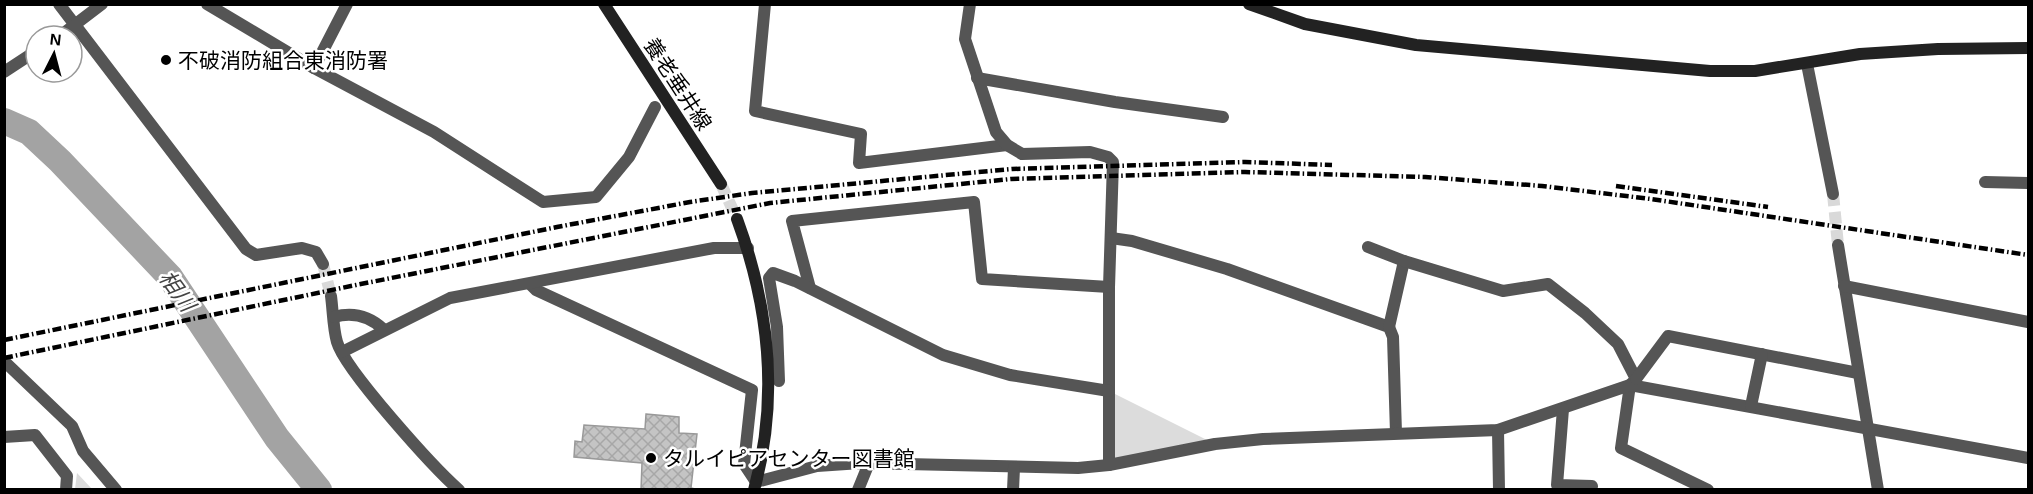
<svg xmlns="http://www.w3.org/2000/svg" width="2033" height="494" viewBox="0 0 2033 494" font-family="Helvetica,'Noto Sans JP',sans-serif">
  <style>
    .green { fill: #dcdcdc }
    .lines { fill: none; stroke-linecap: round; stroke-linejoin: round }
    .river { stroke: #a3a3a3; stroke-width: 26 }
    .building { fill: url(#building-cross-hatch); stroke: #999; stroke-width: 1.5 }
    .street-tunnel { stroke: #d9d9d9; stroke-width: 12; stroke-dasharray: 12 6; stroke-linecap: butt }
    .secondary-tunnel { stroke: #d9d9d9; stroke-width: 12; stroke-dasharray: 12 6; stroke-linecap: butt }
    .street { stroke: #555; stroke-width: 12 }
    .secondary { stroke: #222; stroke-width: 12 }
    .rail { stroke: #000; stroke-width: 4.5; stroke-dasharray: 9 3 1.5 3; stroke-linecap: butt }
    .poi-dot { fill: #000; stroke: #fff; stroke-width: 2 }
    .labels { text-anchor: middle; dominant-baseline: central; stroke-width: 5; stroke-linejoin: round; paint-order: stroke }
    .poi-label { font-size: 21px; fill: #000; stroke: #fff; text-anchor: start }
    .street-label { font-size: 21px; fill: #000; stroke: #fff }
    .water-label { font-size: 22px; font-style: italic; fill: #444; stroke: #fff }
  </style>
  <defs>
    <pattern id="building-cross-hatch" width="8" height="8" patternUnits="userSpaceOnUse" patternTransform="scale(1.5)"><rect width="8" height="8" fill="#c4c4c4"/><path d="M0 0l8 8M0 8l8-8" fill="none" stroke="#a7a7a7"/></pattern>
  </defs>
  <rect width="100%" height="100%" fill="#fff"/>
  <!-- green -->
  <g class="green">
    <polygon points="1109,391 1215,444 1109,465"/>
    <polygon points="77,473 92,489 75,489"/>
  </g>
  <g class="lines">
    <!-- river -->
    <polyline class="river" points="4,121 29,132 60,161 170,277 277,438 319,490"/>
  </g>
  <!-- building -->
  <polygon class="building" points="646,414 679,417 679,433 697,434 691,488 699,490 641,490 642,463 574,457 575,441 582,442 584,425 645,429"/>
  <g class="lines">
    <!-- street-tunnel -->
    <g class="street-tunnel">
      <polyline points="1833,194 1838,245"/>
      <polyline points="323,264 331,296"/>
    </g>
    <!-- secondary-tunnel -->
    <polyline class="secondary-tunnel" points="721,184 737,219"/>
    <!-- street -->
    <g class="street">
      <polyline points="59,4 246,249 256,255 302,248 316,252 323,264"/>
      <polyline points="207,4 314,68 347,4"/>
      <polyline points="765,4 755,111 861,134 859,163 1007,145"/>
      <polyline points="970,4 965,39 996,132 1007,145 1022,154 1090,152 1108,157 1113,162 1109,287 1109,465"/>
      <polyline points="60,36 102,4"/>
      <polyline points="1807,64 1833,194"/>
      <polyline points="314,68 434,132 543,202 596,197 629,157 655,107"/>
      <polyline points="4,72 36,51"/>
      <polyline points="977,78 1115,102 1223,117"/>
      <polyline points="1985,182 2028,183"/>
      <polyline points="1111,238 1132,241 1227,269 1389,327 1393,337 1396,433"/>
      <polyline points="1838,245 1878,490"/>
      <polyline points="1368,247 1404,261 1389,327"/>
      <polyline points="1404,261 1503,291 1548,284 1585,313 1618,344 1636,379 1630,385 1621,448 1708,490"/>
      <polyline points="531,285 536,290 752,390 744,464 756,482 817,466 861,463 1078,468 1109,465 1215,444 1263,439 1498,430 1630,385 2028,458"/>
      <polyline points="1844,286 2028,322"/>
      <polyline points="810,288 792,221 974,202 982,279 1109,287"/>
      <path d="M331 296C333 311 333 328 337 342 345 370 434 468 459 490"/>
      <path d="M334 317C352 312 369 316 383 329"/>
      <polyline points="342,352 450,298 714,248 748,248"/>
      <polyline points="4,361 72,426 83,451 116,490"/>
      <polyline points="1636,379 1668,336 1858,373"/>
      <polyline points="779,381 777,327 769,278 773,273 795,281 943,355 1010,375 1109,391"/>
      <polyline points="1751,406 1762,354"/>
      <polyline points="1563,409 1557,485 1592,486 1591,490"/>
      <polyline points="1498,430 1499,490"/>
      <polyline points="4,437 35,435 67,476 66,490"/>
      <polyline points="858,490 869,463"/>
      <polyline points="1013,490 1014,468"/>
    </g>
    <!-- secondary -->
    <g class="secondary">
      <polyline points="604,4 721,184"/>
      <polyline points="1249,4 1305,24 1416,45 1710,71 1755,71 1860,54 1938,49 2028,48"/>
      <path d="M737 219C769 306 779 399 754 490"/>
    </g>
    <!-- rail -->
    <g class="rail">
      <polyline points="1616,186 1768,207"/>
      <polyline points="4,340 557,227 690,202 752,193 1012,169 1245,162 1332,165"/>
      <polyline points="4,358 356,285 770,203 1011,179 1245,172 1425,177 1542,186 1651,199 2028,255"/>
    </g>
  </g>
  <!-- markers -->
  <g class="poi-dot">
    <circle cx="166" cy="60" r="6"/>
    <circle cx="651" cy="458" r="6"/>
  </g>
  <g class="labels">
    <!-- poi labels -->
    <g class="poi-label">
      <text x="178" y="60">不破消防組合東消防署</text>
      <text x="663" y="458">タルイピアセンター図書館</text>
    </g>
    <!-- street labels -->
    <g class="street-label">
      <text transform="translate(678 84) rotate(57)">養老垂井線</text>
    </g>
    <!-- water labels -->
    <g class="water-label">
      <text transform="translate(177 291) rotate(54)">相川</text>
    </g>
  </g>
  <!-- border -->
  <rect width="2033" height="494" fill="none" stroke="#000000" stroke-width="12"/>
  <!-- north arrow -->
  <g transform="translate(54 54) rotate(6)"><circle r="28" fill="#ffffff" stroke="#999999" stroke-width="1.5"/>
  <path d="M0-4.5L10 22L0 15L-10 22Z" fill="#000000"/>
  <text y="-9" font-size="16" font-weight="bold" text-anchor="middle" fill="#000000">N</text>
  </g>
</svg>
